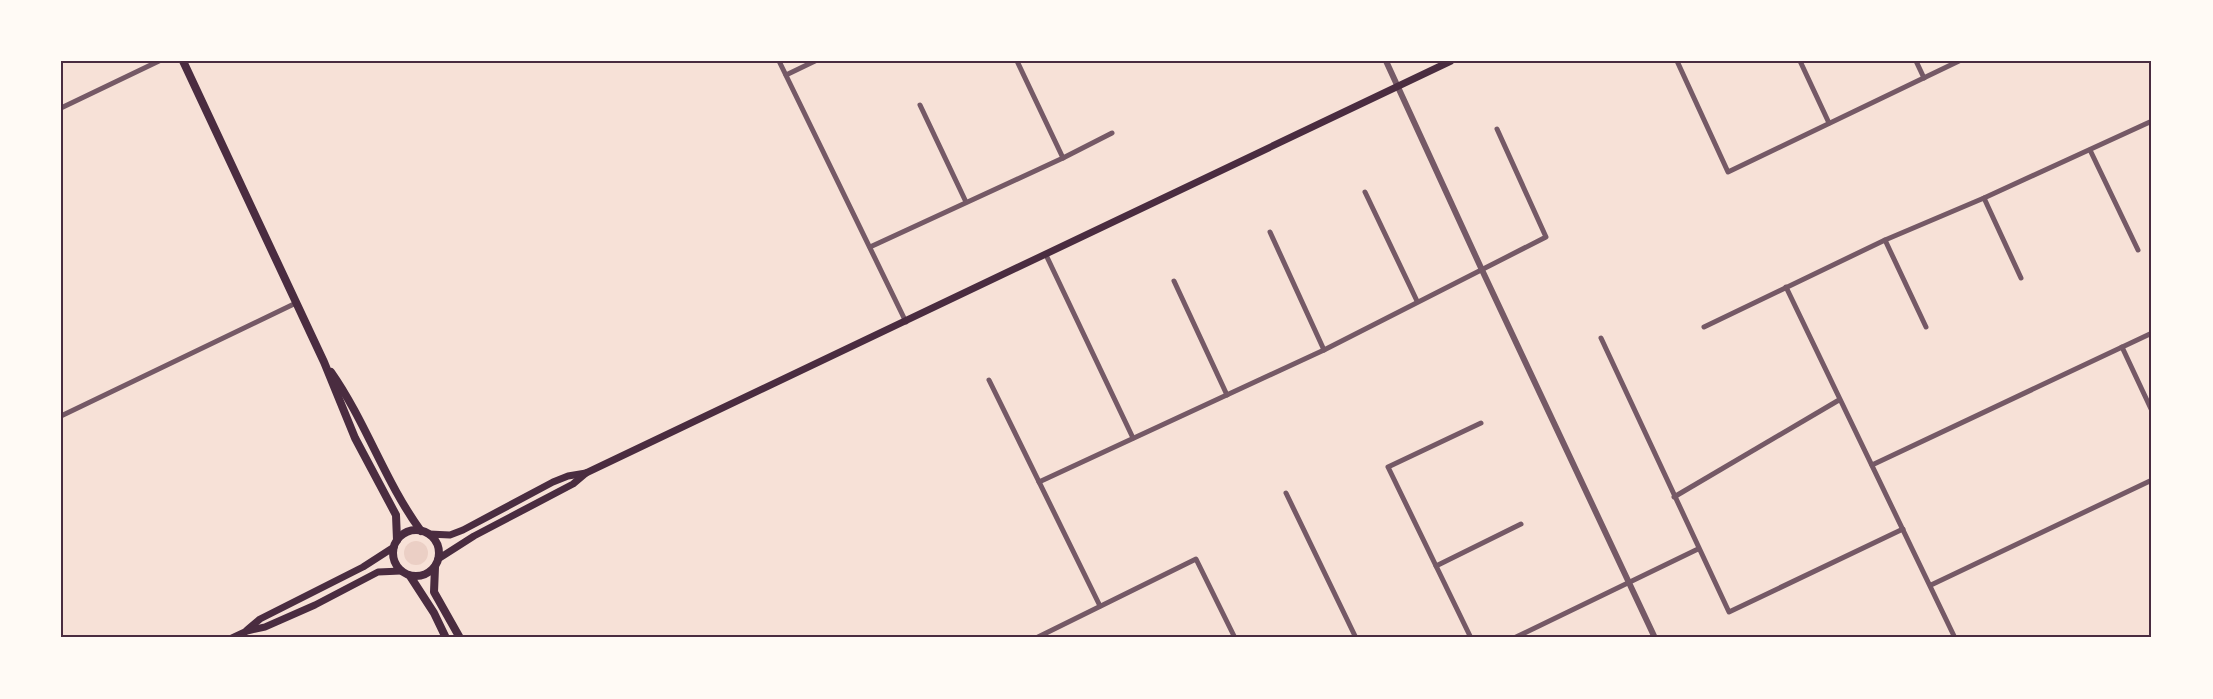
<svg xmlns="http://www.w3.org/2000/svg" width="2213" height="699" viewBox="0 0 2213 699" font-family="'Source Sans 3',sans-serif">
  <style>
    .green { fill: #ebcfc5 }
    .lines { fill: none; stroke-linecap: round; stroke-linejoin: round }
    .minor { stroke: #755966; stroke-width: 5 }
    .tertiary { stroke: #755966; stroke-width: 6 }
    .secondary { stroke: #4a2c40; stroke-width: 7 }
    .primary { stroke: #4a2c40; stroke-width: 8 }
    .neatline { fill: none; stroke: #4a2c40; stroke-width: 2 }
  </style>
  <rect width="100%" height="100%" fill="#f7e1d7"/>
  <!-- green -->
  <circle class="green" cx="416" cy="553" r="12"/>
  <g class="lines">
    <!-- minor -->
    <g class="minor">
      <polyline points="779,61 906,322"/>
      <polyline points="1017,61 1063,158"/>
      <polyline points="1677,61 1728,172 1959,61"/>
      <polyline points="1800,61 1829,123"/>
      <polyline points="1916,61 1924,78"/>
      <polyline points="786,75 815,61"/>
      <polyline points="920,105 966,202"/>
      <polyline points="61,108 159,61"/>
      <polyline points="2090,150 2138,250"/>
      <polyline points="1365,192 1417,301"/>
      <polyline points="1984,198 2021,278"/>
      <polyline points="1270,232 1324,350"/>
      <polyline points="1885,240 1926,327"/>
      <polyline points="870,247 1063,158 1112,133"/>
      <polyline points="1046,255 1133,438"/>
      <polyline points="1174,281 1227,395"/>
      <polyline points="1786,287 1955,638"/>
      <polyline points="1704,327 1885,240 1984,198 2152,121"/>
      <polyline points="1601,338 1729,612 1903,529"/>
      <polyline points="2122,347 2152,411"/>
      <polyline points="989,380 1100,606"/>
      <polyline points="61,416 296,303"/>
      <polyline points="1872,465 2152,333"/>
      <polyline points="1039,482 1324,350 1546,237 1497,129"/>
      <polyline points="1286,493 1356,638"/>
      <polyline points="1674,497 1839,400"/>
      <polyline points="1436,566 1521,524"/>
      <polyline points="1931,585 2152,480"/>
      <polyline points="1036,638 1196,559 1235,638"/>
      <polyline points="1471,638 1388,467 1481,423"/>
      <polyline points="1514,638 1698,549"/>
    </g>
    <!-- tertiary -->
    <polyline class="tertiary" points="1386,61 1482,270 1655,638"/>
    <!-- secondary -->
    <g class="secondary">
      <polyline points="429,534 450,535 463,530 553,482 568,476 586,473 1451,61"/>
      <polyline points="438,559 474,536 573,484 586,473"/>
      <polyline points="247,630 260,619 363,567 394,547"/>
      <polyline points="232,638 247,631 265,627 315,605 378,572 401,571"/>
    </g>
    <!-- primary -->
    <g class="primary">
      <polyline points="183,61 324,362 355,438 396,515 397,540"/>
      <path d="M331 372C366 422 385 482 421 531"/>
      <circle cx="416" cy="553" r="23"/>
      <polyline points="435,567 434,592 460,638"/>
      <polyline points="410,576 434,613 446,638"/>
    </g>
  </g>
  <!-- border -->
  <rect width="2213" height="699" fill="none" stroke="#fffaf5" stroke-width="125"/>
  <rect x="62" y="62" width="2088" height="574" class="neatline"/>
</svg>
